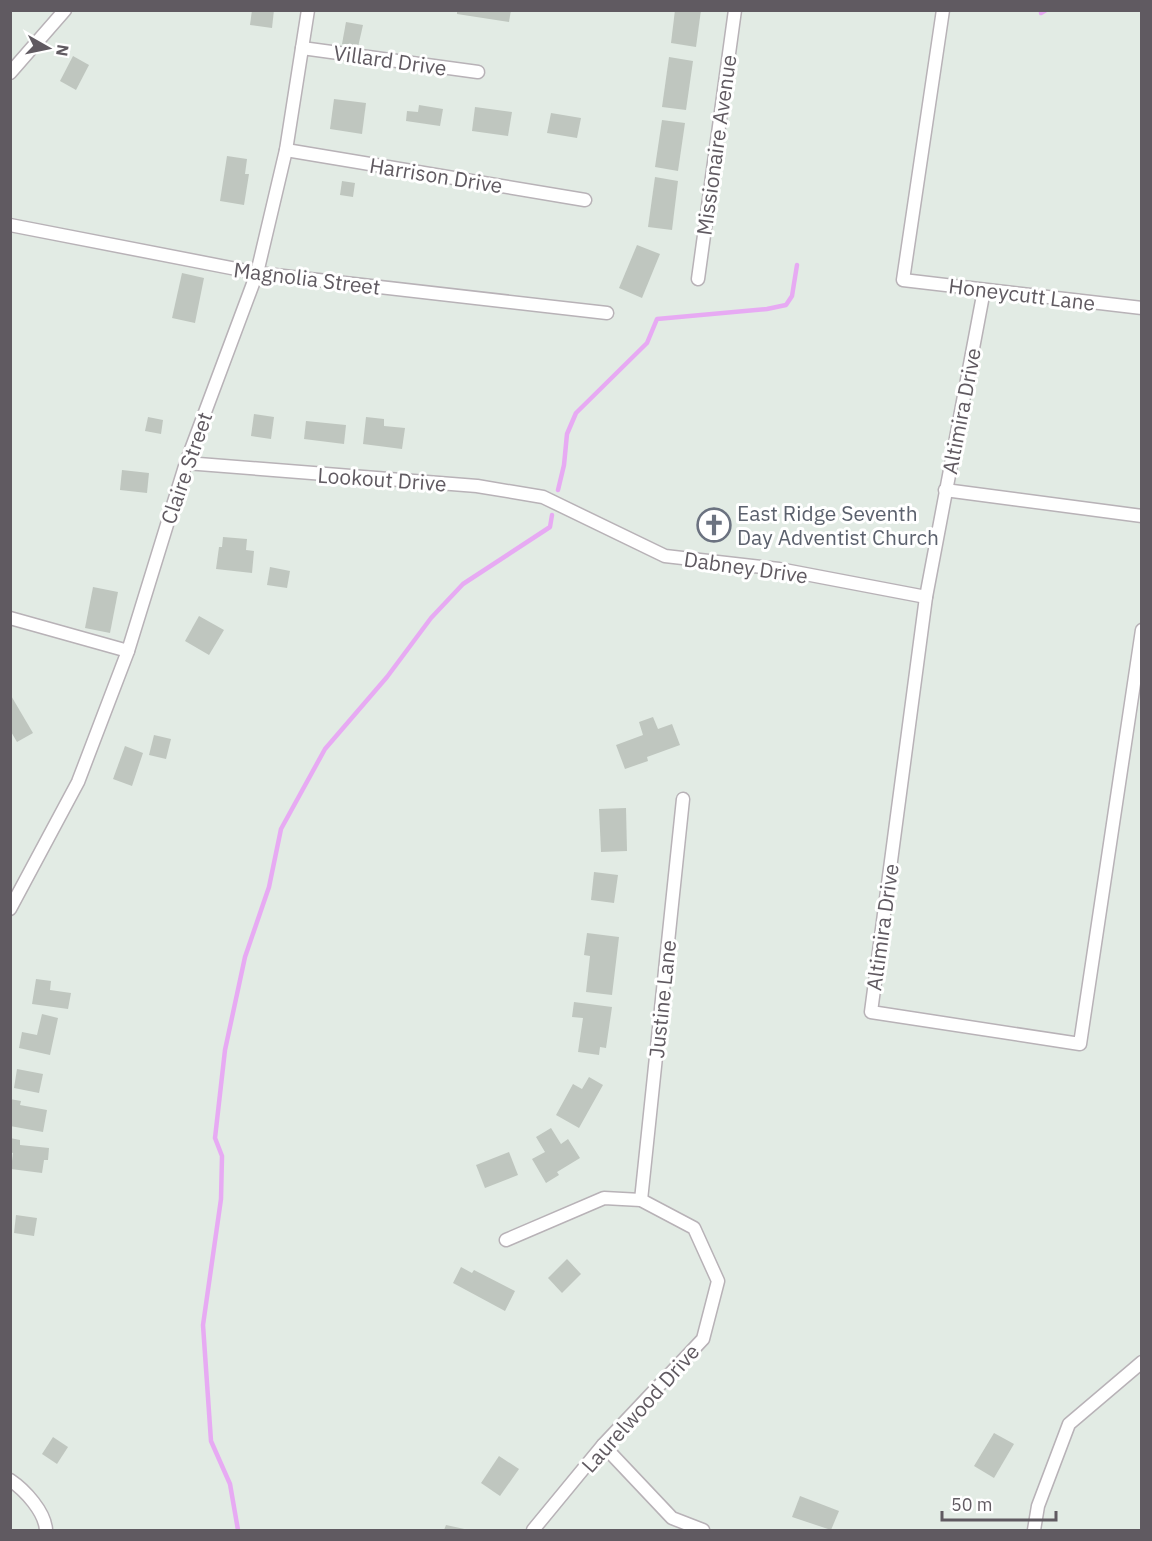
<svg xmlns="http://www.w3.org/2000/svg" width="1152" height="1541" viewBox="0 0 1152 1541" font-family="'IBM Plex Sans',sans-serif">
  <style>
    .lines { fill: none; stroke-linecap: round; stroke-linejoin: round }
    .stream { stroke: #e7aaf3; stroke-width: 4.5 }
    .building { fill: #bfc6bf }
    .minor-casing { stroke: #b8b2b7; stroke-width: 15 }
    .minor { stroke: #fff; stroke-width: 12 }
    .labels { text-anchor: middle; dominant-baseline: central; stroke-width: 6; stroke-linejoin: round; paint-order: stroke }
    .street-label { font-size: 21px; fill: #605a61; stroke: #fff }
    .worship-label { font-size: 21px; fill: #5b616d; stroke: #fff; text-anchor: start }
  </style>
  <rect width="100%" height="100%" fill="#e2ebe4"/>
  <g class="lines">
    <!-- stream -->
    <g class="stream">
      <polyline points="1041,13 1046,10"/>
      <polyline points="558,490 564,465 567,434 576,413 647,343 657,319 767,309 786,305 792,296 797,265"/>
      <polyline points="238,1530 230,1484 211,1441 203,1325 221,1199 222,1156 215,1138 225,1050 245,957 269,887 281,829 325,749 387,677 431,618 463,584 550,527 552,515"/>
    </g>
  </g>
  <!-- building -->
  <g class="building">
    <polygon points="252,10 274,10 272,28 250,25"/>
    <polygon points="457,10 511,10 509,22 457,14"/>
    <polygon points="675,10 701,10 696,47 671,43"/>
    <polygon points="346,22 363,25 358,47 342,44"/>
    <polygon points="73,56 89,65 76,90 60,81"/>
    <polygon points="669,57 693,61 686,110 662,107"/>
    <polygon points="334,99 366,103 362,134 330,129"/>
    <polygon points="419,105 443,109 440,126 406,121 407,111 418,112"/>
    <polygon points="475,107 512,112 508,136 472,131"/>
    <polygon points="551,113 581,118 577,138 547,133"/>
    <polygon points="662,120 685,123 678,171 655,167"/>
    <polygon points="227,156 247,159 245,174 249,174 244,205 220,201"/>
    <polygon points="655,177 678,181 672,230 648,227"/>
    <polygon points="342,181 355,183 353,197 340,195"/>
    <polygon points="637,245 660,254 642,298 619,288"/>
    <polygon points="182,273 204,278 195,323 172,318"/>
    <polygon points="254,414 274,417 271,439 251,436"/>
    <polygon points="148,417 163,420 161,434 145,431"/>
    <polygon points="366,417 384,419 384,426 405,428 402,449 363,444"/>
    <polygon points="306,421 346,425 344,444 304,439"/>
    <polygon points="122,470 149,473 147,493 120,490"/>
    <polygon points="223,537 247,539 246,550 254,551 252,573 216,569 219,547 222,547"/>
    <polygon points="270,567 290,571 287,588 267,585"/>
    <polygon points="93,587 118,592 110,633 85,628"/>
    <polygon points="199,616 224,630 209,655 185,641"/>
    <polygon points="10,694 33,733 17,742 10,730"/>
    <polygon points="653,717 658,729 672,724 680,745 647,757 648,761 625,769 616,745 643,735 639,722"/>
    <polygon points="154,735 171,739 166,759 149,755"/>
    <polygon points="125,746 143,753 132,786 113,779"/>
    <polygon points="626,808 627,851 601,852 599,809"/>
    <polygon points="594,872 618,875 614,903 591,900"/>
    <polygon points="587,933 619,937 612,995 586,992 590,956 584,955"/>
    <polygon points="36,979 51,981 50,990 71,993 68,1009 32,1004"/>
    <polygon points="574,1002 612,1007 606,1048 600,1047 599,1055 578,1052 583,1018 572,1017"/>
    <polygon points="42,1014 58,1018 50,1055 19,1048 22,1032 37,1035"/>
    <polygon points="17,1069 43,1074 39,1093 14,1088"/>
    <polygon points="589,1077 603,1085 579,1128 556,1115 573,1084 582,1089"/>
    <polygon points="10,1099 21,1101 20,1105 47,1110 43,1132 10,1126"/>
    <polygon points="551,1128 561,1144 568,1139 580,1158 557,1172 559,1175 546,1183 532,1159 545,1152 536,1137"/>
    <polygon points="10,1138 20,1140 20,1145 49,1148 48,1160 44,1160 42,1173 11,1169 13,1153 10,1152"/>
    <polygon points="509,1152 518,1175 485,1188 476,1165"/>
    <polygon points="16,1215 37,1218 34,1236 14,1233"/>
    <polygon points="567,1259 581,1274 562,1293 548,1278"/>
    <polygon points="461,1267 472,1273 474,1270 515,1291 505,1311 453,1283"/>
    <polygon points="994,1433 1014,1444 994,1478 974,1466"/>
    <polygon points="53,1437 68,1447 57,1464 42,1454"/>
    <polygon points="499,1456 519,1469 500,1496 481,1483"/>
    <polygon points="800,1496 839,1511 831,1530 792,1517"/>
    <polygon points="446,1525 469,1530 444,1530"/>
  </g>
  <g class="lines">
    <defs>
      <g id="minor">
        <polyline points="943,10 903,280 1142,308"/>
        <polyline points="302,48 478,72"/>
        <polyline points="10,73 65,10"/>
        <polyline points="286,150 585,200"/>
        <polyline points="10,225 257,273 607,313"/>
        <polyline points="698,279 735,10"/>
        <polyline points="984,290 926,597 871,1012 1080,1044 1142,630"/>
        <polyline points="186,463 477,486 543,497 665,556 779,569 926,597"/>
        <polyline points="945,490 1142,516"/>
        <polyline points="10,618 128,651"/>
        <polyline points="10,909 78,782 128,651 186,463 257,273 286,150 308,10"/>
        <polyline points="641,1200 683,799"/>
        <polyline points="506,1240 604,1198 641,1200 694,1228 718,1281 703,1339 603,1445 533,1530"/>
        <polyline points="603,1445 672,1518 703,1530"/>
        <path d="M10 1480C25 1490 45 1512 46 1530"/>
        <polyline points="1034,1530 1038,1506 1069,1424 1142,1362"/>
      </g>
    </defs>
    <!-- minor casing -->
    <use href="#minor" class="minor-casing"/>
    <!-- minor -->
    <use href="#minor" class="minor"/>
  </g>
  <!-- icons -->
  <defs>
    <symbol id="church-ring" viewBox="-11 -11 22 22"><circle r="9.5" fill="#fff" stroke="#6b7280" stroke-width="1.5"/><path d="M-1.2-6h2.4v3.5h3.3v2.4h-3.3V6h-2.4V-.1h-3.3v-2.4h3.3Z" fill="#6b7280"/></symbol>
  </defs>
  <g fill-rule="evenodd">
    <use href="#church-ring" x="695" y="506" width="38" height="38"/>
  </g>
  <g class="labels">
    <!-- street labels -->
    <g class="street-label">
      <text transform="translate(390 60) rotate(8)">Villard Drive</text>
      <text transform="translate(716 145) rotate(-82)">Missionaire Avenue</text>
      <text transform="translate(436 175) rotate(9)">Harrison Drive</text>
      <text transform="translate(307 278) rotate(7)">Magnolia Street</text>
      <text transform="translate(1022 294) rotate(7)">Honeycutt Lane</text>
      <text transform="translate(961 411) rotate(-79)">Altimira Drive</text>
      <text transform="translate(186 468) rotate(-71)">Claire Street</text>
      <text transform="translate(382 479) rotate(4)">Lookout Drive</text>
      <text transform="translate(746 567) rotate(8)">Dabney Drive</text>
      <text transform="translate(882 927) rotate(-82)">Altimira Drive</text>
      <text transform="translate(662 999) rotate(-84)">Justine Lane</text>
      <text transform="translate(640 1408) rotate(-48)">Laurelwood Drive</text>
    </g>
    <!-- worship labels -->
    <g class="worship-label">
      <text x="737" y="513">East Ridge Seventh<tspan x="737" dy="24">Day Adventist Church</tspan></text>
    </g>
  </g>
  <!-- border -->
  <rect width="1152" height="1541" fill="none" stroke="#605a61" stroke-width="24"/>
  <!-- north arrow -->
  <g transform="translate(48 48) rotate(99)" stroke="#ffffff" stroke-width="4.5" paint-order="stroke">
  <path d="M0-4.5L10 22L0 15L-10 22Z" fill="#605a61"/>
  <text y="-9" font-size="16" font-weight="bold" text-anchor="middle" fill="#605a61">N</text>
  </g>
  <!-- scale -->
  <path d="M942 1511v9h114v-9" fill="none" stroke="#605a61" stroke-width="3"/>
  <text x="951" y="1511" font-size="18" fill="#605a61" stroke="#ffffff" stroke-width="4.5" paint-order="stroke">50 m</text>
</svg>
